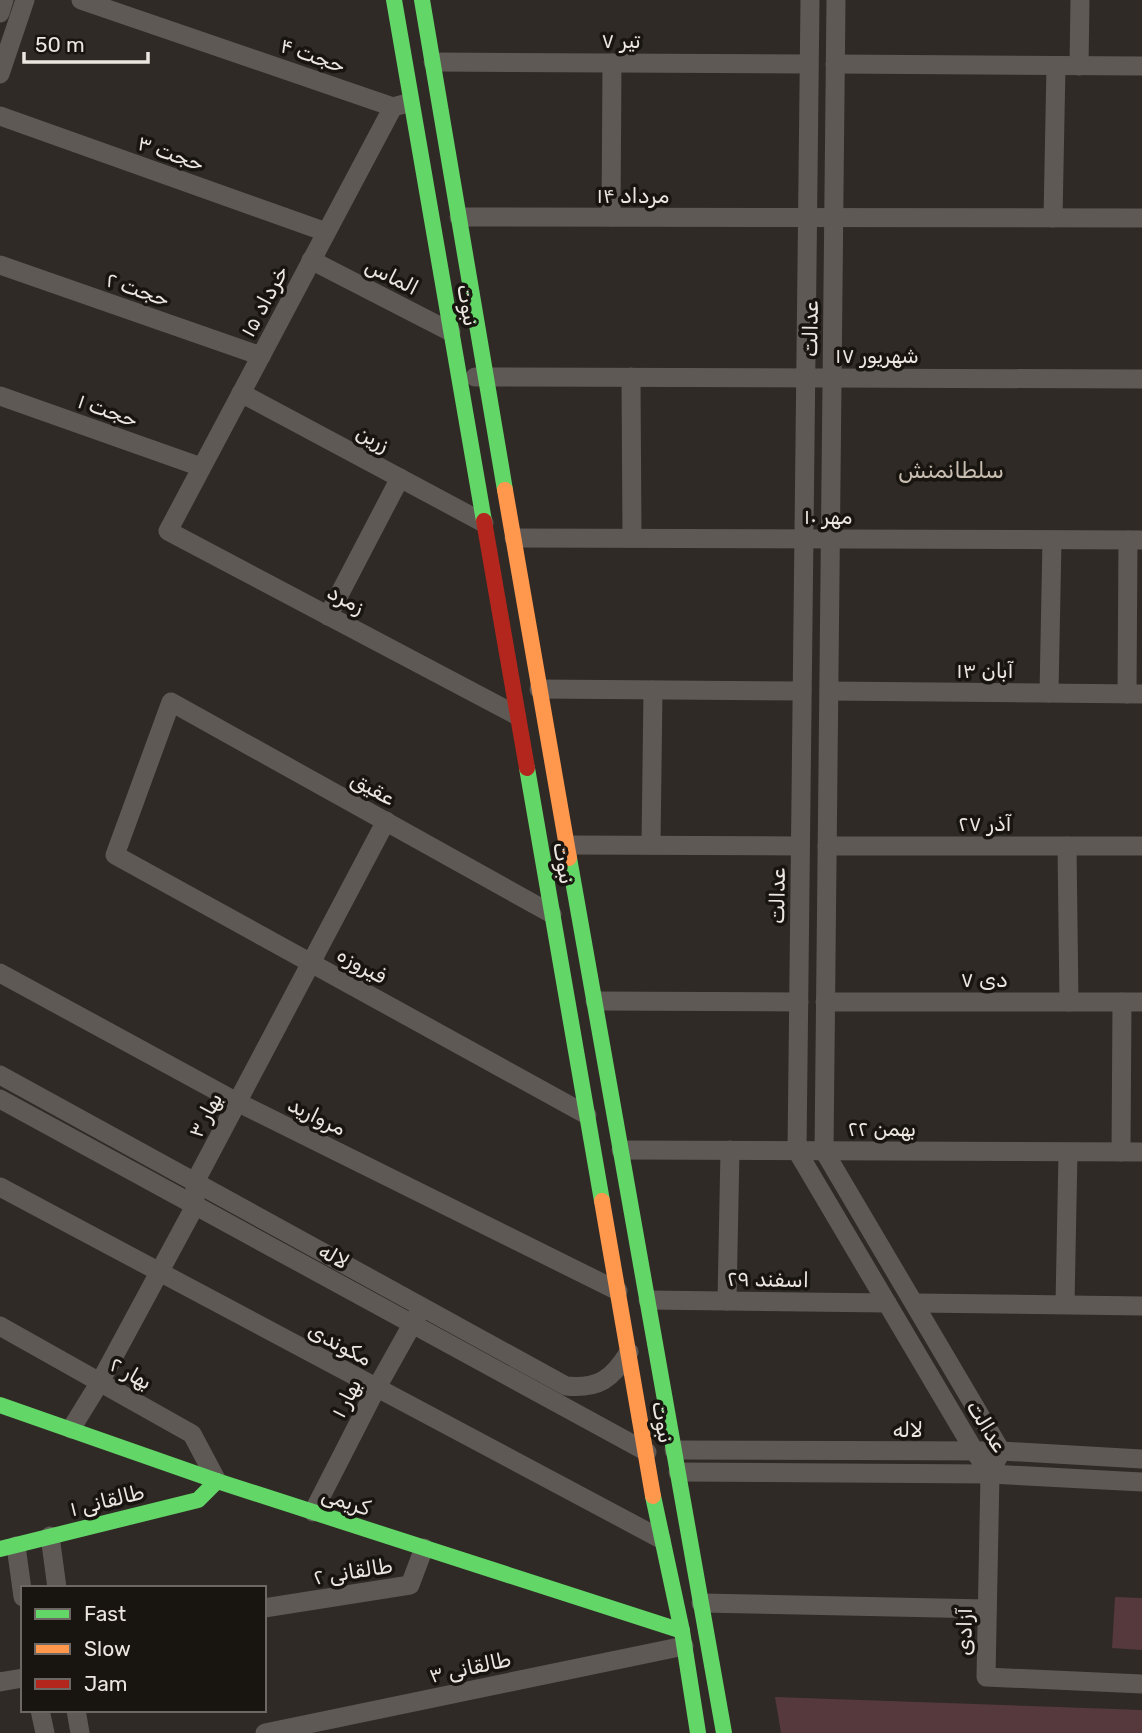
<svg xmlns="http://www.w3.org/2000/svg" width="1142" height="1733" viewBox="0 0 1142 1733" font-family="Rubik,'Noto Naskh Arabic',sans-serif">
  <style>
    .grass { fill: #55393d }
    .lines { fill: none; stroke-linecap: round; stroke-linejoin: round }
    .street { stroke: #5f5956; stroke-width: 19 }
    .fast { stroke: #63d668; stroke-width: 16 }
    .slow { stroke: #ff974d; stroke-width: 16 }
    .jam { stroke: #b3261e; stroke-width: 16 }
    .labels { text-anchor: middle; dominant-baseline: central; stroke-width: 7; stroke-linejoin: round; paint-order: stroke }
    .street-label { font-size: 21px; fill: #ece6e0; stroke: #181410 }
    .neighbourhood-label { font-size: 23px; fill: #c8bdb1; stroke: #181410 }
  </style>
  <rect width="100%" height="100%" fill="#2f2a25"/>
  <!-- grass -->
  <g class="grass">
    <polygon points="1115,1597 1142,1598 1142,1650 1112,1648"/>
    <polygon points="775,1697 1142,1710 1142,1733 781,1733"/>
  </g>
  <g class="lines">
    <!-- street -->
    <g class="street">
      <polyline points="81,0 393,107 404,104"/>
      <polyline points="810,0 797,1151 975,1452 990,1474"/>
      <polyline points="836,0 824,1151 1001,1451 990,1474 986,1677 1142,1684"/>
      <polyline points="0,13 4,0"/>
      <polyline points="433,62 809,64"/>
      <polyline points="835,64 1142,66"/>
      <polyline points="1079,66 1080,0"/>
      <polyline points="0,74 25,0"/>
      <polyline points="393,107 168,531 516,715"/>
      <polyline points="0,116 326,232"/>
      <polyline points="459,217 1142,218"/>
      <polyline points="611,217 612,63"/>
      <polyline points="1053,218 1056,66"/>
      <polyline points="311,260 451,332"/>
      <polyline points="0,265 261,356"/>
      <polyline points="475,377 1142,379"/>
      <polyline points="631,377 632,538"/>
      <polyline points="241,393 484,523"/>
      <polyline points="0,396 201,467"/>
      <polyline points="514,538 1142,540"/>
      <polyline points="328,616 400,478"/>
      <polyline points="539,689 802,691"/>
      <polyline points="829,691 1142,694"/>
      <polyline points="1049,693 1052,540"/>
      <polyline points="1127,694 1128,540"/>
      <polyline points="567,845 800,846"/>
      <polyline points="651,845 653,690"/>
      <polyline points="827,846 1142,846"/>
      <polyline points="1067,846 1069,1002"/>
      <polyline points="552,914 171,702 115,855 587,1115"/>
      <polyline points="0,973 237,1102 618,1291"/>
      <polyline points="595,1001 799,1002"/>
      <polyline points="825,1002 1142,1002"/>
      <path d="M0 1075 566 1386C599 1389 612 1379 629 1352"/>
      <polyline points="0,1099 647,1452"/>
      <polyline points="621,1150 1142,1152"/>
      <polyline points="1121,1152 1122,1002"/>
      <polyline points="0,1187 661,1539"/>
      <polyline points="648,1300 887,1303"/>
      <polyline points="727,1301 730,1150"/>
      <polyline points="916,1303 1142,1306"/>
      <polyline points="1065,1304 1068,1152"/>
      <polyline points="0,1326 192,1434 217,1481"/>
      <polyline points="71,1429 100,1382 195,1206 195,1182 386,821"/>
      <polyline points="674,1450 1001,1451 1142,1459"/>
      <polyline points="678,1472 990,1474 1142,1482"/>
      <polyline points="313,1512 376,1389 418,1314"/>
      <polyline points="50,1536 57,1588"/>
      <polyline points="16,1546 23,1597"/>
      <polyline points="701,1603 987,1609"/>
      <polyline points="264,1608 410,1585 424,1548"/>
      <polyline points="0,1682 23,1678"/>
      <polyline points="40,1710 45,1733"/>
      <polyline points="76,1710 80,1733"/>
      <polyline points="265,1733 684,1646"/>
    </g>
    <!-- fast -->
    <g class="fast">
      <polyline points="394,0 484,521"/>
      <polyline points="422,0 505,490"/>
      <polyline points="527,768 602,1201"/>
      <polyline points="569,858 724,1733"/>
      <polyline points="0,1405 217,1481 682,1631"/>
      <polyline points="653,1496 682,1631 698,1733"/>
      <polyline points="0,1549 198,1500 217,1481"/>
    </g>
    <!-- slow -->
    <g class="slow">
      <polyline points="505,490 569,858"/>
      <polyline points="602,1201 653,1496"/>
    </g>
    <!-- jam -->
    <polyline class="jam" points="484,521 527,768"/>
  </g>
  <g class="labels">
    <!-- street labels -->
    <g class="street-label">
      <text x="621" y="40">۷ تیر</text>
      <text transform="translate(313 55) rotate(19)">حجت ۴</text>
      <text transform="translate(171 153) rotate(19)">حجت ۳</text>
      <text x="633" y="195">۱۴ مرداد</text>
      <text transform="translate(392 276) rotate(27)">الماس</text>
      <text transform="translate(138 289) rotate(19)">حجت ۲</text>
      <text transform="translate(264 301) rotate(-62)">۱۵ خرداد</text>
      <text transform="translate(468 305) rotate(80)">نبوت</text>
      <text transform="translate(810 329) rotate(-89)">عدالت</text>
      <text x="877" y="355">۱۷ شهریور</text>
      <text transform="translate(108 410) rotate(19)">حجت ۱</text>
      <text transform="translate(373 438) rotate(28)">زرین</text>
      <text x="828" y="516">۱۰ مهر</text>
      <text transform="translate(346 599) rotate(28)">زمرد</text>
      <text x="985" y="670">۱۳ آبان</text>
      <text transform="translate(373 788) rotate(29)">عقیق</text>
      <text x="985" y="823">۲۷ آذر</text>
      <text transform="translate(564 863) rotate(80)">نبوت</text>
      <text transform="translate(777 896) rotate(-89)">عدالت</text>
      <text transform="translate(362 965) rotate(29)">فیروزه</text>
      <text x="984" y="979">۷ دی</text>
      <text transform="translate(205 1115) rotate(-62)">بهار ۳</text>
      <text transform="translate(317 1116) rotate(26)">مروارید</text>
      <text x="882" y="1128">۲۲ بهمن</text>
      <text transform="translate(334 1256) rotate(29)">لاله</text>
      <text transform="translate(768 1279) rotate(1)">۲۹ اسفند</text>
      <text transform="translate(340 1344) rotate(28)">مکوندی</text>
      <text transform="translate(131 1373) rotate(29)">بهار ۲</text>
      <text transform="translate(346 1398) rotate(-63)">بهار ۱</text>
      <text transform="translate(663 1422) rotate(80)">نبوت</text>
      <text transform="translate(987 1426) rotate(58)">عدالت</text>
      <text x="908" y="1429">لاله</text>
      <text transform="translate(107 1500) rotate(-14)">طالقانی ۱</text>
      <text transform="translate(346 1501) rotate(18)">کریمی</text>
      <text transform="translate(353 1571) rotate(-9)">طالقانی ۲</text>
      <text transform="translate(964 1632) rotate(-89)">آزادی</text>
      <text transform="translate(470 1667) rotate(-12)">طالقانی ۳</text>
    </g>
    <!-- neighbourhood labels -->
    <g class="neighbourhood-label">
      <text x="951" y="470">سلطانمنش</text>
    </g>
  </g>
  <!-- legend -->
  <rect x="21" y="1586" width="245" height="126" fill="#181410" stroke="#6d6863" stroke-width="2"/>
  <rect x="35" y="1609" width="35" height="10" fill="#63d668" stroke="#6d6863" stroke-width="2"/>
  <text x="84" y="1621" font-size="21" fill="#ece6e0">Fast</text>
  <rect x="35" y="1644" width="35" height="10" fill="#ff974d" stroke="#6d6863" stroke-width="2"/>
  <text x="84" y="1656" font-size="21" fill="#ece6e0">Slow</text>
  <rect x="35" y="1679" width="35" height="10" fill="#b3261e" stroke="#6d6863" stroke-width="2"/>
  <text x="84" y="1691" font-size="21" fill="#ece6e0">Jam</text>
  <!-- scale -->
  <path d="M24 52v10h124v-10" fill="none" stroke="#ece6e0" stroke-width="3.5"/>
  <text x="35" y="52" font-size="21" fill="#ece6e0" stroke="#181410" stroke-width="5" paint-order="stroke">50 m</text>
</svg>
